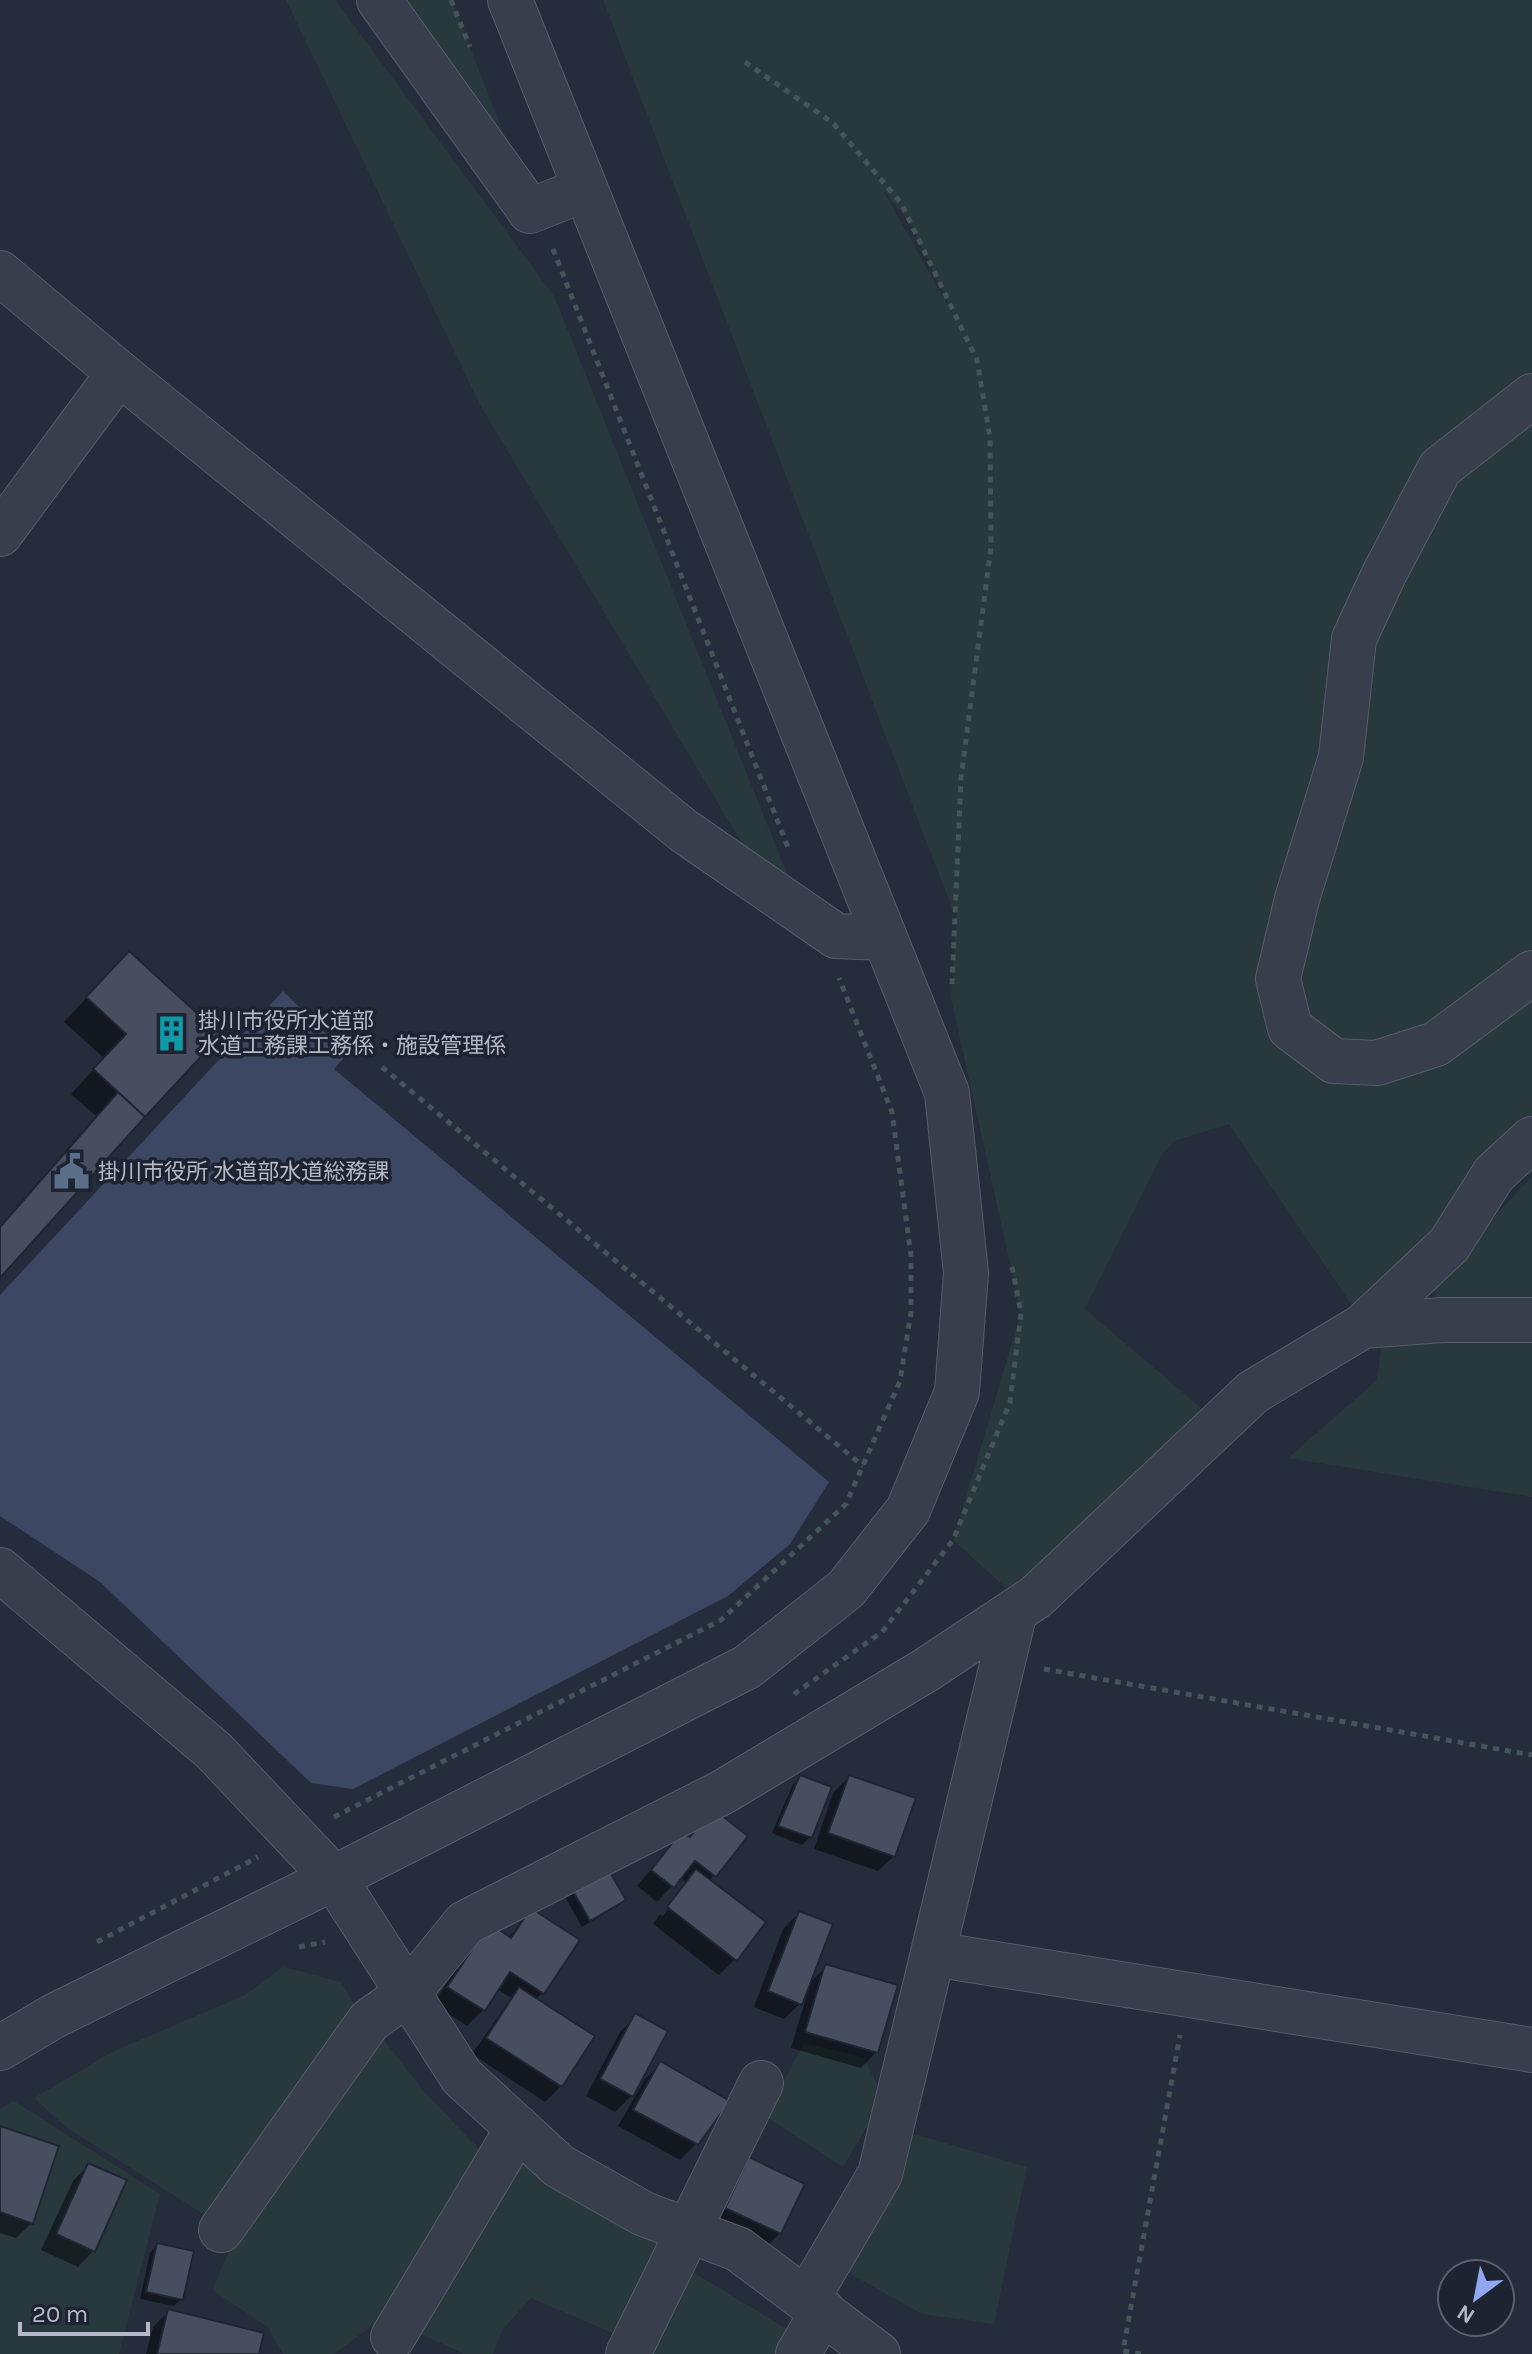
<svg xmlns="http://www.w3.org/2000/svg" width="1532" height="2354" viewBox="0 0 1532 2354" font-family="Karla,'Noto Sans JP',sans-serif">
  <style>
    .green { fill: #28393d; fill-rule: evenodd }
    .water { fill: #3c4763 }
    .shadow { fill: #0007 }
    .building { fill: #474e60; stroke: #202533; stroke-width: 2 }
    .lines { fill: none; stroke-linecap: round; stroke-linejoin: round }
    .minor-casing { stroke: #575c6a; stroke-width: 46 }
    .path { stroke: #455459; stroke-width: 5; stroke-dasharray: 6 6; stroke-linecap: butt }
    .minor { stroke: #393e4c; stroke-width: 44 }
    .labels { text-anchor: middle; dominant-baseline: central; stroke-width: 7; stroke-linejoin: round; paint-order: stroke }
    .poi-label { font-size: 22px; fill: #b5b9c7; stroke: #1e2331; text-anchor: start }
  </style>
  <rect width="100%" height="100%" fill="#252c3b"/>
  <!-- green -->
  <g class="green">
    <polygon points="286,0 335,0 554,296 795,893 746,850 479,403"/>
    <polygon points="390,0 452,0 520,176"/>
    <path d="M603 0H1532V1171L1456 1234 1353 1307 1229 1124 1174 1141 1162 1154 1085 1309 1207 1413 1016 1597 953 1540 1021 1313 951 998 957 907 955 916ZM883 189 912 226 958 324 883 190Z"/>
    <polygon points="1532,1176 1532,1312 1442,1306 1431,1286"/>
    <polygon points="1532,1335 1532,1497 1288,1458 1377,1380 1382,1339"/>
    <polygon points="283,1967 341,1982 361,2016 205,2215 66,2127 34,2098 112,2052 245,1995"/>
    <polygon points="369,2021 423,2090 489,2160 393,2310 334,2354 283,2354 268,2327 212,2290 236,2236"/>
    <polygon points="804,2043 863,2057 877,2084 871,2120 843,2167 765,2116"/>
    <polygon points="14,2101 160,2194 119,2354 0,2354 0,2109"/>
    <polygon points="914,2134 1027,2167 994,2324 922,2314 840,2268"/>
    <polygon points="516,2141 669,2245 624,2338 531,2298 503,2329 493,2354 464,2354 409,2328"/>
    <polygon points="691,2271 787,2329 776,2354 653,2354"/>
  </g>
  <!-- water -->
  <polygon class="water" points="283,991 347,1054 334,1069 829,1482 790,1544 728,1596 353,1789 311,1783 100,1582 0,1516 0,1295"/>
  <!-- shadow -->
  <g class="shadow">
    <polygon points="106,977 218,1035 0,1276 0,1228 97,1117 71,1094 104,1058 64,1022"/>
    <polygon points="801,1777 829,1788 810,1837 802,1845 772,1833 793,1784"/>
    <polygon points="849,1777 894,1856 878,1871 814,1849 833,1793"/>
    <polygon points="697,1827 745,1837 709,1881 735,1959 719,1975 653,1924 660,1914 663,1916 686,1882 680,1877 657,1902 637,1886 681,1835 688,1838"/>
    <polygon points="571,1888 624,1900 616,1907 582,1927 564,1895"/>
    <polygon points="532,1911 542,1993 535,2000 592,2037 561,2086 545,2102 472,2054 511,1998 497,1989 483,2010 467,2026 433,2004 474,1942 508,1938"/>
    <polygon points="799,1913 807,1986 826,1966 876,2052 861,2068 791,2048 806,1998 784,2019 754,2007 783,1929"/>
    <polygon points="636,2016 634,2093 615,2112 586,2096 620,2032"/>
    <polygon points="661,2063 727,2102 696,2144 680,2160 618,2126 645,2079"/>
    <polygon points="0,2128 32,2223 16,2238 0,2233"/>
    <polygon points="749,2160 780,2233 764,2249 711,2224 734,2176"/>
    <polygon points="89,2165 93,2251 78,2267 41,2250 73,2181"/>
    <polygon points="157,2245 181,2299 174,2306 140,2299 150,2253"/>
    <polygon points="169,2311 257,2354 146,2354 153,2327"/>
  </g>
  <!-- building -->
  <g class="building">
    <polygon points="129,951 221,1035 145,1117 93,1069 126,1034 86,997"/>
    <polygon points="118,1092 145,1117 0,1278 0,1227"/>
    <polygon points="800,1775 832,1787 812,1838 778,1826"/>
    <polygon points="849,1775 916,1798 895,1857 828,1833"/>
    <polygon points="712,1808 748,1836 716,1877 695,1861 674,1888 651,1870 681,1832 690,1837"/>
    <polygon points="606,1865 626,1900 590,1921 570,1886"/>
    <polygon points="696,1869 766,1922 737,1961 667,1907"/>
    <polygon points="531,1908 580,1940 544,1994 510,1972 485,2011 447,1987 490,1923 511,1938"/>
    <polygon points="799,1911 833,1924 802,2005 768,1991"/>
    <polygon points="825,1964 898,1985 878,2053 805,2032"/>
    <polygon points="519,1987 595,2036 562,2087 486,2038"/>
    <polygon points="635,2013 668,2031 633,2097 600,2079"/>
    <polygon points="660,2061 730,2101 698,2145 633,2110"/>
    <polygon points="0,2126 59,2146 33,2224 0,2212"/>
    <polygon points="749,2157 805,2184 781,2234 725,2208"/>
    <polygon points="88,2163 127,2180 95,2252 56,2234"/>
    <polygon points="157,2243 194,2251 183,2300 146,2292"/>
    <polygon points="168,2309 264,2333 259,2354 157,2354"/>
  </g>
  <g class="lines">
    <defs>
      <g id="minor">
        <polyline points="379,0 530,211 585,189"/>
        <polyline points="0,273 119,373 684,831 836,936 885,938"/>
        <polyline points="1532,396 1440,468 1384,574 1354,639 1341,757 1297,899 1278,979 1290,1028 1334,1061 1377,1063 1436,1044 1532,973"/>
        <polyline points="0,534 119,373"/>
        <polyline points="1363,1326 1449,1245 1494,1174 1532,1139"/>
        <polyline points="0,1570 214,1751 334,1878 462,2077 559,2166 644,2214 738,2249 878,2354"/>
        <polyline points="933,1954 1532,2050"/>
        <polyline points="0,2048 54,2016 334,1878 747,1667 846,1589 908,1510 957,1392 966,1273 947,1093 510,0"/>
        <polyline points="221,2230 369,2021 408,1993 465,1923 723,1792 926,1670 1036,1597 1253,1392 1363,1326 1442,1320 1532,1320"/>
        <polyline points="807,2299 880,2174 1015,1611"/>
        <polyline points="393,2337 518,2128"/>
        <polyline points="628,2354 761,2083"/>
        <polyline points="798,2354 823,2311"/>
      </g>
    </defs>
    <!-- minor casing -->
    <use href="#minor" class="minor-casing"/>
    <!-- path -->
    <g class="path">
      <polyline points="451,0 470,47"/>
      <polyline points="745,62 833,123 901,203 977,360 990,438 991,547 961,778 952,984"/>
      <polyline points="553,249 789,850"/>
      <polyline points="382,1067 863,1466"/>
      <polyline points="1044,1669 1532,1755"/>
      <polyline points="794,1694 882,1632 953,1540 1010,1402 1021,1313 1012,1267"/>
      <polyline points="334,1817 721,1620 846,1504 900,1381 911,1312 911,1256 892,1112 839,978"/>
      <polyline points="97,1942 258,1857"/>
      <polyline points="299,1947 325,1942"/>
      <polyline points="1141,2354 1123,2351 1180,2035"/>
    </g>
    <!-- minor -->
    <use href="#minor" class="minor"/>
  </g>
  <!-- icons -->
  <defs>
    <symbol id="building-bare" viewBox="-9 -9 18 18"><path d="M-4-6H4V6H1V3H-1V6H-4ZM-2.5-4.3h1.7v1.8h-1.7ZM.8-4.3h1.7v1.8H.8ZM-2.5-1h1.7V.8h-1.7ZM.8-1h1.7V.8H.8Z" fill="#0f9aa8" stroke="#1e2331" stroke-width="2.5" paint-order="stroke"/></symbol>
    <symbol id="civic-bare" viewBox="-9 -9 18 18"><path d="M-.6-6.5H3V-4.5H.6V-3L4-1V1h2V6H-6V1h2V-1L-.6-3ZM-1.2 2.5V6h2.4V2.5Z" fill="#5c6f8a" stroke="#1e2331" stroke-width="2.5" paint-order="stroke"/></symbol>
  </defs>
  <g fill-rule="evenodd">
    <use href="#building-bare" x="146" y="1008" width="51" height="51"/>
    <use href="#civic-bare" x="46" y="1146" width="51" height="51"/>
  </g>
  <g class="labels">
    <!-- poi labels -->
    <g class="poi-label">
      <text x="198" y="1021">掛川市役所水道部<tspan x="198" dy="25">水道工務課工務係・施設管理係</tspan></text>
      <text x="98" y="1172">掛川市役所 水道部水道総務課</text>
    </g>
  </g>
  <!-- north arrow -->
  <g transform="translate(1476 2298) rotate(212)"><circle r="38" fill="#1e2331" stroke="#5a5f6d" stroke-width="2"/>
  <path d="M0-6L14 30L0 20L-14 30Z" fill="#91a8f0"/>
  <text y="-12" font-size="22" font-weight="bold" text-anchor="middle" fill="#b5b9c7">N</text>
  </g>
  <!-- scale -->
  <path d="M20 2322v12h128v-12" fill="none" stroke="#b5b9c7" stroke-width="4"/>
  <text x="32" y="2322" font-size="24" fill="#b5b9c7" stroke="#1e2331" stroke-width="6" paint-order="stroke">20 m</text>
</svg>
